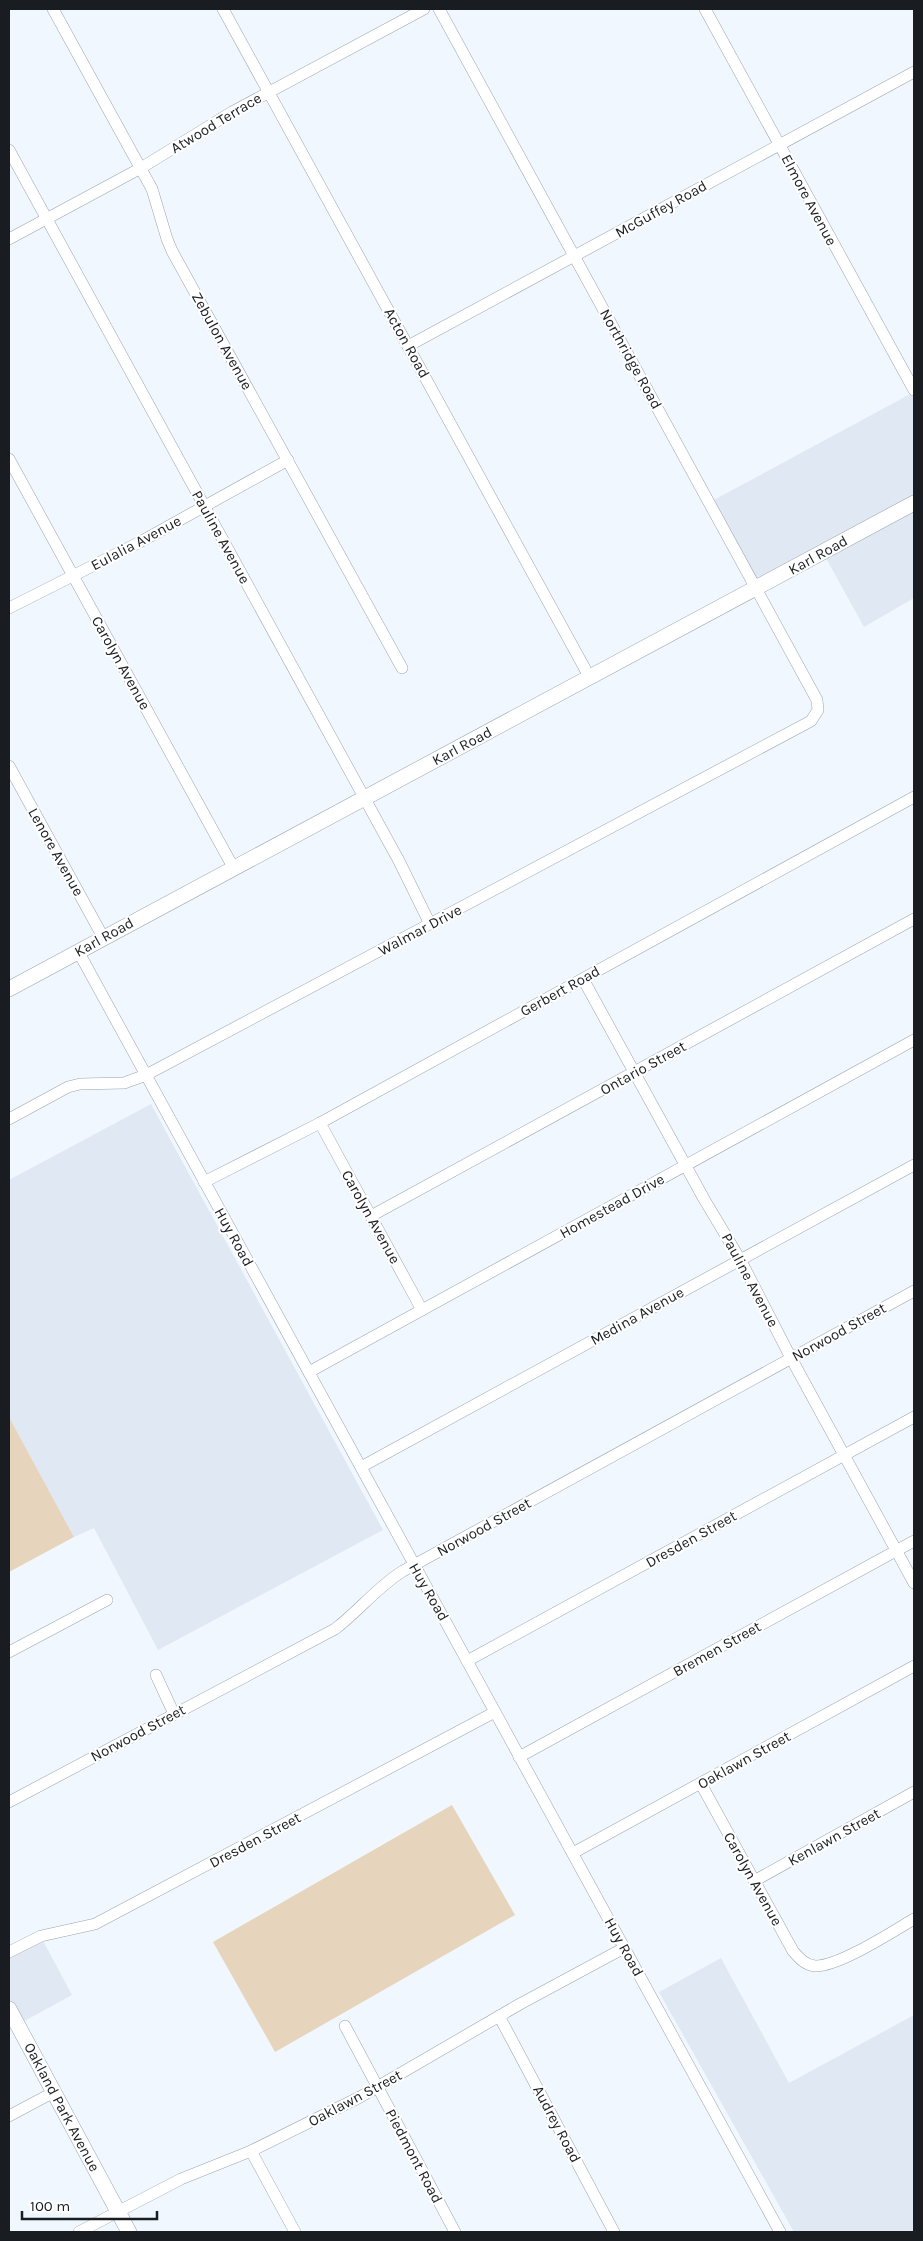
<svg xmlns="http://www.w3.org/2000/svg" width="923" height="2241" viewBox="0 0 923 2241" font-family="Karla,sans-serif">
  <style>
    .built { fill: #e0e8f3 }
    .green { fill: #e6d5bc }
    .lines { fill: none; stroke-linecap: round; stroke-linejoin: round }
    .minor-casing { stroke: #9ba4af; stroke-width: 12 }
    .secondary-casing { stroke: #9ba4af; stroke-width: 16 }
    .minor { stroke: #fff; stroke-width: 11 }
    .secondary { stroke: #fff; stroke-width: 15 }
    .labels { text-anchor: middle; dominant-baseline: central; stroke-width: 4; stroke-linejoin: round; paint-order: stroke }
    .street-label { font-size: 15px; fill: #191c20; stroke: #fff }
  </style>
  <rect width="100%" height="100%" fill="#f1f7ff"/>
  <!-- built -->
  <g class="built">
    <polygon points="914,392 914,598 864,627 822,551 755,588 710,502"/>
    <polygon points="151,1104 383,1530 158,1650 94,1528 74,1537 9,1417 9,1180"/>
    <polygon points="40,1935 72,1995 19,2024 9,2005 9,1949"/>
    <polygon points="721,1958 789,2083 914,2015 914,2232 794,2232 659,1992"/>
  </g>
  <!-- green -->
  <g class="green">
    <polygon points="9,1417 74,1537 9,1572"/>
    <polygon points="452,1805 515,1915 275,2052 213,1942"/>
  </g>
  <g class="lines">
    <defs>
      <g id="minor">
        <polyline points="53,9 152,189 167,239 172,251 402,668"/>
        <polyline points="223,9 590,678"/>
        <polyline points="705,9 914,390"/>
        <polyline points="9,150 399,861 430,924"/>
        <polyline points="9,239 141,168 232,112 424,9"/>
        <polyline points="408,346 914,72"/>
        <polyline points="9,459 233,867"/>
        <polyline points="9,608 140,542 288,460"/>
        <polyline points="9,766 103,937"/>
        <polyline points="78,951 780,2232"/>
        <polyline points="583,979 704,1199 741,1261 791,1358 914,1583"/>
        <polyline points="9,1119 68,1087 80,1084 124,1083 146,1075 811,721 818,710 817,700 439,9"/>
        <polyline points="320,1123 422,1310"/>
        <polyline points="204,1182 320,1123 914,797"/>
        <polyline points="371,1216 914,919"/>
        <polyline points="309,1372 914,1040"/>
        <polyline points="361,1467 914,1165"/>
        <polyline points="9,1652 107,1600"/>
        <polyline points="467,1661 914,1417"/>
        <polyline points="156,1675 174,1714"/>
        <polyline points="519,1757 914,1541"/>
        <path d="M701 1784 793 1951C799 1958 805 1965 815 1966 838 1967 892 1932 914 1919"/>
        <path d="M9 1802 335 1629C359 1611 377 1587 403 1571L914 1291"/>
        <polyline points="573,1853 914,1666"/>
        <polyline points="754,1881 914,1792"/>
        <polyline points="9,1952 41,1936 95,1924 112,1915 495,1712"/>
        <polyline points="499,2016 614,2232"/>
        <polyline points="345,2026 455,2232"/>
        <polyline points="9,2116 54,2092"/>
        <polyline points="251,2151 295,2232"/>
        <polyline points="79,2232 181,2179 251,2151 360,2097 520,2004 624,1948"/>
      </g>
      <g id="secondary">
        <polyline points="9,989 914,503"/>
        <polyline points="9,2009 129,2232"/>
      </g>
    </defs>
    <!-- minor casing -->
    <use href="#minor" class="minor-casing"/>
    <!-- secondary casing -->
    <use href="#secondary" class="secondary-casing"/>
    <!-- minor -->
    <use href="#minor" class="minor"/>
    <!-- secondary -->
    <use href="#secondary" class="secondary"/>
  </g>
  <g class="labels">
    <!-- street labels -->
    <g class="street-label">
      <text transform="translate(216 123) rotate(-31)">Atwood Terrace</text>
      <text transform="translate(809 200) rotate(62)">Elmore Avenue</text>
      <text transform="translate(661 209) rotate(-29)">McGuffey Road</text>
      <text transform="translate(222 341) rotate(61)">Zebulon Avenue</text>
      <text transform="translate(407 343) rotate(61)">Acton Road</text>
      <text transform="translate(631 359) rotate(61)">Northridge Road</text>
      <text transform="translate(221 537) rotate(61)">Pauline Avenue</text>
      <text transform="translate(136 543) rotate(-28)">Eulalia Avenue</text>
      <text transform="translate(818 555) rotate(-29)">Karl Road</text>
      <text transform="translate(121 663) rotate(61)">Carolyn Avenue</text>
      <text transform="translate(462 746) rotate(-28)">Karl Road</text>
      <text transform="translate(56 852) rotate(61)">Lenore Avenue</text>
      <text transform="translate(420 930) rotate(-28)">Walmar Drive</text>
      <text transform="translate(104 937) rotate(-29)">Karl Road</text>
      <text transform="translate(560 991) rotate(-29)">Gerbert Road</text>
      <text transform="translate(643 1068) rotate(-29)">Ontario Street</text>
      <text transform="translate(612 1206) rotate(-29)">Homestead Drive</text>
      <text transform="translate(371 1217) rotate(61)">Carolyn Avenue</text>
      <text transform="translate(234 1237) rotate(61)">Huy Road</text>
      <text transform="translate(750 1280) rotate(62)">Pauline Avenue</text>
      <text transform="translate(637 1316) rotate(-29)">Medina Avenue</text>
      <text transform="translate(839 1332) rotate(-29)">Norwood Street</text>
      <text transform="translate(484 1527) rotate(-29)">Norwood Street</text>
      <text transform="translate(691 1539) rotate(-29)">Dresden Street</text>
      <text transform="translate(429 1592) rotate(60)">Huy Road</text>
      <text transform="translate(717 1649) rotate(-29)">Bremen Street</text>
      <text transform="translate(138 1733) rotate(-28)">Norwood Street</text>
      <text transform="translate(744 1760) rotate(-29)">Oaklawn Street</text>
      <text transform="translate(834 1837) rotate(-29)">Kenlawn Street</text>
      <text transform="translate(255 1840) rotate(-28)">Dresden Street</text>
      <text transform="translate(753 1879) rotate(61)">Carolyn Avenue</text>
      <text transform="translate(624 1947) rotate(61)">Huy Road</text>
      <text transform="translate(355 2098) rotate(-28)">Oaklawn Street</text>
      <text transform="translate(62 2107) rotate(62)">Oakland Park Avenue</text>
      <text transform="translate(557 2124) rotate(62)">Audrey Road</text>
      <text transform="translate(414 2156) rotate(62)">Piedmont Road</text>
    </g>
  </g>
  <!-- border -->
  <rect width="923" height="2241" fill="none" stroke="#191c20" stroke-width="20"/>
  <!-- scale -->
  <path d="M22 2211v8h135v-8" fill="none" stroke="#191c20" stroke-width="2.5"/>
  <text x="30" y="2211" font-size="15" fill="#191c20" stroke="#ffffff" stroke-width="4" paint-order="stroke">100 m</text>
</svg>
